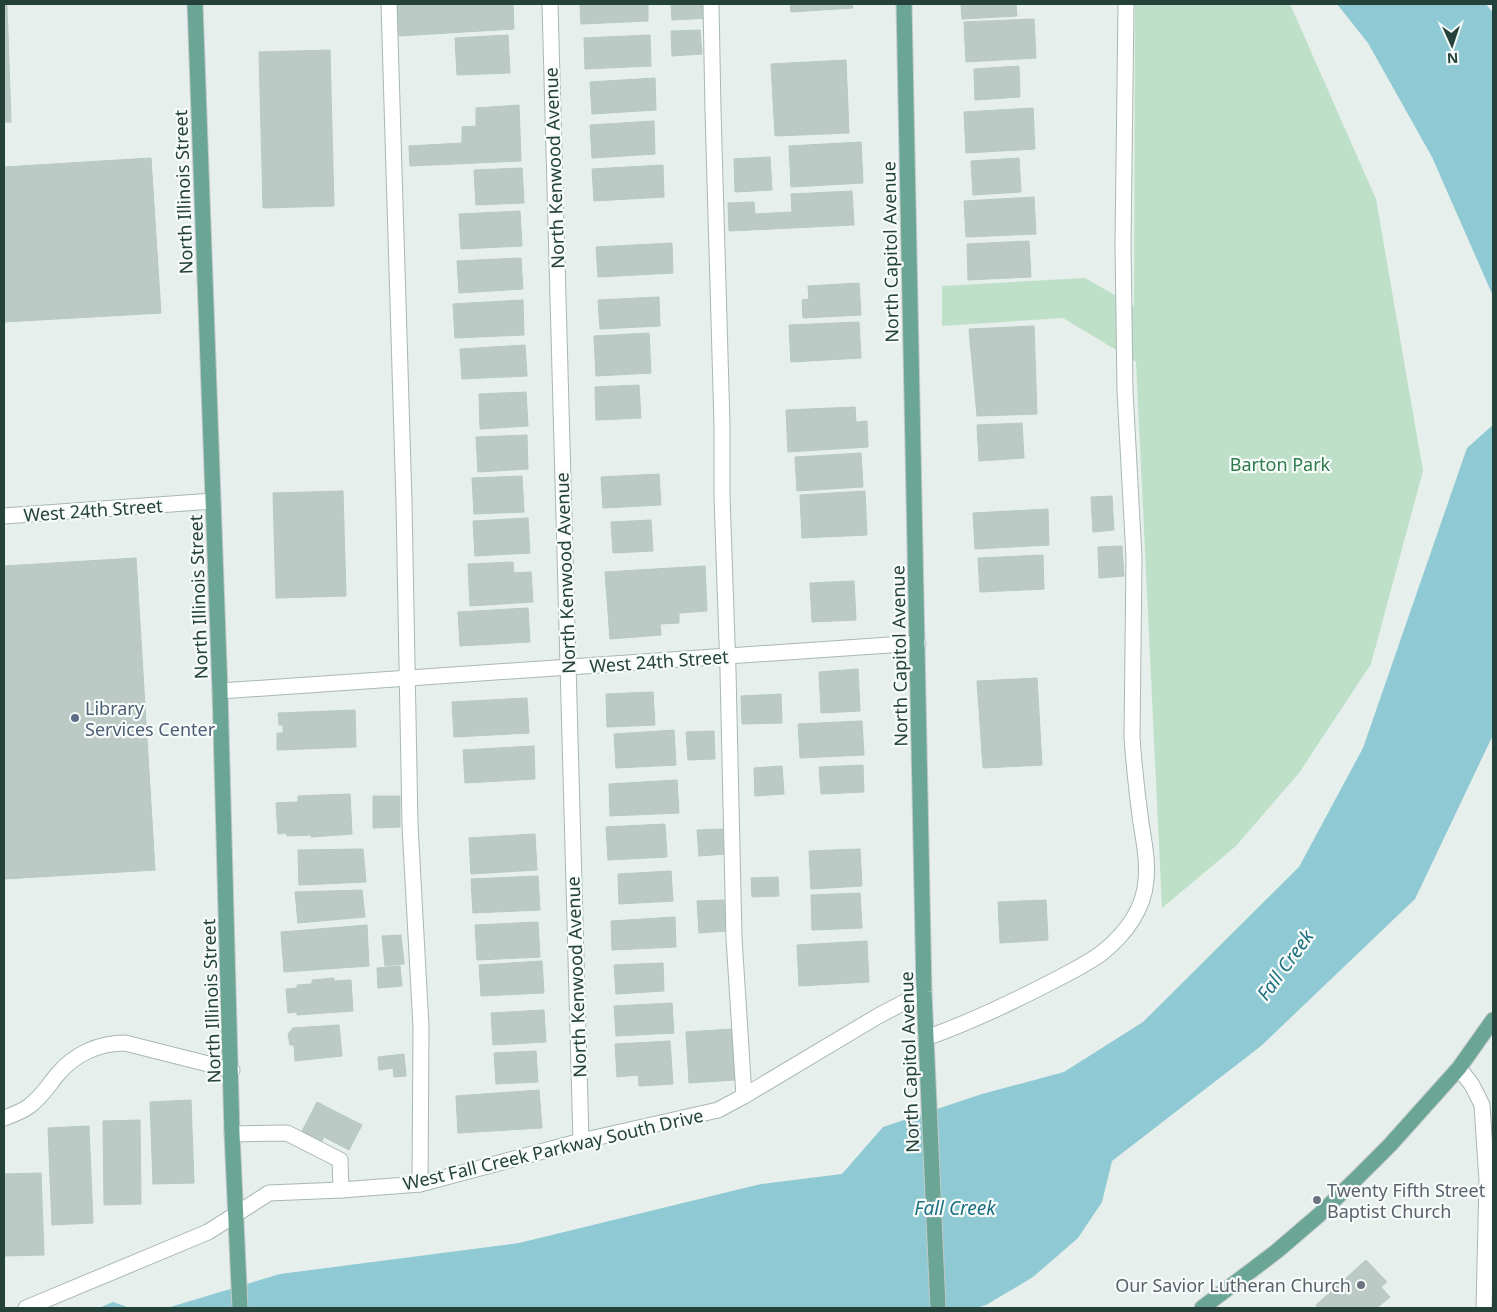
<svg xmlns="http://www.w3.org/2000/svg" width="1497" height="1312" viewBox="0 0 1497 1312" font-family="'Noto Sans',sans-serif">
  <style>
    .park { fill: #bfe0c8 }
    .water { fill: #8ec9d4 }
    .building { fill: #bbcac4; stroke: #b8c9c2 }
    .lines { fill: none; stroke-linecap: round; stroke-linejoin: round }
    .minor-casing { stroke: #a8b8b2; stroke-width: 17 }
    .major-casing { stroke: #c2cac8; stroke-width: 17 }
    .minor { stroke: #fff; stroke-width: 15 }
    .major { stroke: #6aa596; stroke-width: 15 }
    .service-dot { fill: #5c6f8a; stroke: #f7fbf9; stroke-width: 2 }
    .worship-dot { fill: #6b7280; stroke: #f7fbf9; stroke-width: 2 }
    .labels { text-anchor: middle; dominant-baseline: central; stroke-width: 4.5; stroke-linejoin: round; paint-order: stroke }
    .street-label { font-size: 18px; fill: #24423a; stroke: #f7fbf9 }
    .park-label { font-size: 18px; fill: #2d7a4b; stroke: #f7fbf9 }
    .service-label { font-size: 18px; fill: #4e5e75; stroke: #f7fbf9; text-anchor: start }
    .worship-label { font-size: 18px; fill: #5b616d; stroke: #f7fbf9; text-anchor: start }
    .water-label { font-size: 19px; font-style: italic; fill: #1c6f80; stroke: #f7fbf9 }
  </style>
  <rect width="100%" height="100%" fill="#e6efeb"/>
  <!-- park -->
  <polygon class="park" points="1135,4 1290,4 1376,199 1423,471 1371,664 1299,773 1236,846 1162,908 1136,362 1063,318 942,326 942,286 1085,278 1134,306"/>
  <!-- water -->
  <g class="water">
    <polygon points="1337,4 1486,4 1493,13 1493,296 1432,157 1368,43"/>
    <polygon points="1493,425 1493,735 1415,899 1261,1046 1112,1161 1102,1202 1078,1238 1033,1277 986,1305 976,1308 167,1308 280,1274 519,1243 761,1184 842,1174 883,1127 982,1094 1064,1072 1143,1022 1299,867 1363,748 1467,448"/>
    <polygon points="113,1302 130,1308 99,1308"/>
  </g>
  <!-- building -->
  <g class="building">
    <polygon points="4,4 7,4 11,122 4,122"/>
    <polygon points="397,4 513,4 514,29 399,36"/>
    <polygon points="580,4 648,4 648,21 581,24"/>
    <polygon points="671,4 708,4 709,18 672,20"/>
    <polygon points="790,4 852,4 853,8 791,12"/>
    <polygon points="961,4 1016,4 1017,16 962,19"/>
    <polygon points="1034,19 1036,58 966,62 964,22"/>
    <polygon points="700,30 702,54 672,56 671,31"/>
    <polygon points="508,35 510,73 457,75 455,38"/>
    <polygon points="650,35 651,66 585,69 584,38"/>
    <polygon points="330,50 334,206 263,208 259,52"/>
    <polygon points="846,60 849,133 775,136 771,64"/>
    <polygon points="1019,66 1020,97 975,100 974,69"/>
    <polygon points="655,78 656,110 592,114 590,82"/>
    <polygon points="519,105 521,161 410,166 409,146 462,143 462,127 476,126 476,108"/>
    <polygon points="1033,108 1035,149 966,153 964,112"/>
    <polygon points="654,121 655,154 592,158 590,125"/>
    <polygon points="861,142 863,183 791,187 789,146"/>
    <polygon points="770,157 772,190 735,192 734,159"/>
    <polygon points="151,158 161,313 4,322 4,167"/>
    <polygon points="1019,158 1021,192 973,195 971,161"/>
    <polygon points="663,165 664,197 594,201 592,169"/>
    <polygon points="522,168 524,203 476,205 474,170"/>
    <polygon points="852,191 854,225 729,231 728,203 754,202 755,214 792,212 791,194"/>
    <polygon points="1034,197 1036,234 966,237 964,201"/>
    <polygon points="520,211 522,246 461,249 459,214"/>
    <polygon points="1029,241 1031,277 968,280 967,244"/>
    <polygon points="672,243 673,273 598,277 596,247"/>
    <polygon points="521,258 523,289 459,293 457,261"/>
    <polygon points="859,283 861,315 803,318 802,300 809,299 808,286"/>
    <polygon points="659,297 660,326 600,329 598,300"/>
    <polygon points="523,300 524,335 455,338 453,304"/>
    <polygon points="859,322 861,358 791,362 789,325"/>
    <polygon points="1034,326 1037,414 977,416 969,329"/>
    <polygon points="649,333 651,373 596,376 594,336"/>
    <polygon points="525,345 527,376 462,379 460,349"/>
    <polygon points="639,385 641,418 596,420 595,387"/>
    <polygon points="526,392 528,426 480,429 479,394"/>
    <polygon points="855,407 856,422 867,421 868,447 788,452 786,410"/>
    <polygon points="1022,423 1024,458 979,461 977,425"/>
    <polygon points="527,435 528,469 478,472 476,437"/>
    <polygon points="861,453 863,487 797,491 795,457"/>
    <polygon points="659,474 661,505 603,508 601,477"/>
    <polygon points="522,476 524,512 474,514 472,478"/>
    <polygon points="343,491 346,596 276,598 273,493"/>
    <polygon points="865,491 867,535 802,538 800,495"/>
    <polygon points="1112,496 1114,530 1093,532 1091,497"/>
    <polygon points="1048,509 1049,545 975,549 973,513"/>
    <polygon points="528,518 530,553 475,556 473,521"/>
    <polygon points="651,520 653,551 613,553 611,522"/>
    <polygon points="1122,546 1124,576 1099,578 1098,547"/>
    <polygon points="1043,555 1044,589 980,592 978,558"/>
    <polygon points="136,558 155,870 4,879 4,566"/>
    <polygon points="513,562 514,573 531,572 533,602 470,606 468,564"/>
    <polygon points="705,566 707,611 679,613 679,623 660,624 661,635 610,639 605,572"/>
    <polygon points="854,581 856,620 812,622 810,583"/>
    <polygon points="528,608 530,642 460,646 458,612"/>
    <polygon points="858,669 860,711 821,713 819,672"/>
    <polygon points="1037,678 1042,765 983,768 977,681"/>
    <polygon points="653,692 655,725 607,727 606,694"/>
    <polygon points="781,694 782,723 742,724 741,696"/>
    <polygon points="527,698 529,733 454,737 452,702"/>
    <polygon points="355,710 356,747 277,750 277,733 283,733 283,725 279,725 278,713"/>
    <polygon points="862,721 864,755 800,758 798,724"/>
    <polygon points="674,730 676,765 616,768 614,734"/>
    <polygon points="714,731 715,759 688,760 686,732"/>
    <polygon points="534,746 535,779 465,783 463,750"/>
    <polygon points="863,765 864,792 821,794 819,767"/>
    <polygon points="782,766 784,794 755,796 754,768"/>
    <polygon points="677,780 679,813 610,816 609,784"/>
    <polygon points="350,794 352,834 311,837 311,835 287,836 286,833 278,834 276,803 298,802 298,796"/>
    <polygon points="373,796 400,796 400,827 373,828"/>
    <polygon points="665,824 667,857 608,860 606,827"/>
    <polygon points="725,829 726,854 699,856 697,830"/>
    <polygon points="535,834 537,870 471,874 469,838"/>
    <polygon points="363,849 366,882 299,885 298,850"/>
    <polygon points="860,849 862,886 811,889 809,851"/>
    <polygon points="671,871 673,901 619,904 618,874"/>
    <polygon points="538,876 540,910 473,913 471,879"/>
    <polygon points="778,877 779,896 752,897 751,878"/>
    <polygon points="362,890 365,917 298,923 295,892"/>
    <polygon points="860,893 862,928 812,930 811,895"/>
    <polygon points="724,900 726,931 699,933 697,901"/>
    <polygon points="1046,900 1048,940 1000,943 998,902"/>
    <polygon points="675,917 676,947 612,950 611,921"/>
    <polygon points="538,922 540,957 477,960 475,925"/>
    <polygon points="367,925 369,966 284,972 281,932"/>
    <polygon points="401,935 404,964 385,966 382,936"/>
    <polygon points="867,941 869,982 799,986 797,945"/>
    <polygon points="542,961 544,993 481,996 479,965"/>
    <polygon points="663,963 664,991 616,994 614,965"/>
    <polygon points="400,966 402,986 378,988 377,968"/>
    <polygon points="334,978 334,981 351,980 353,1011 297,1015 297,1012 288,1013 286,989 297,988 297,985 312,984 312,980"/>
    <polygon points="672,1003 674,1033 616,1036 614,1006"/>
    <polygon points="544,1010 546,1042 493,1045 491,1013"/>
    <polygon points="339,1025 342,1056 295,1061 294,1045 290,1045 288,1034 293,1028"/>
    <polygon points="732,1029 735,1080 689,1083 686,1032"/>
    <polygon points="670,1041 673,1084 639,1086 638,1075 617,1077 615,1044"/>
    <polygon points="536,1051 538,1082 496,1084 494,1053"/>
    <polygon points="404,1054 406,1076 394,1077 393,1068 379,1070 378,1057"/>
    <polygon points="539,1090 542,1128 458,1133 456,1096"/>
    <polygon points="191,1100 194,1183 153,1184 150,1102"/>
    <polygon points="317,1102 362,1125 349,1150 324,1137 320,1145 300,1135"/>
    <polygon points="140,1120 141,1204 104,1205 103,1121"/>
    <polygon points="89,1126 93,1223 52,1225 48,1128"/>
    <polygon points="41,1173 44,1255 4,1256 4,1174"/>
    <polygon points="1366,1260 1387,1282 1381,1287 1390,1297 1377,1308 1318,1308 1316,1305"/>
  </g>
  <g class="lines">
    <defs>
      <g id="minor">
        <polyline points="389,4 404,502 410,825 421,1027 420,1184"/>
        <polyline points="550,4 581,1141"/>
        <polyline points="711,4 713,110 722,425 722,496 728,671 734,938 744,1096"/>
        <polyline points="4,516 213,501"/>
        <polyline points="220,691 918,643"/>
        <path d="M926 1038C971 1022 1015 1001 1057 979 1072 971 1089 963 1103 952 1125 934 1144 909 1146 880 1148 861 1144 842 1141 823 1137 794 1134 766 1132 737L1134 558 1125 391 1123 244 1126 4"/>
        <polyline points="1459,1068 1472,1085 1482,1105 1487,1181 1484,1308"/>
        <path d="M4 1118C12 1115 21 1112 28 1107 41 1098 48 1086 57 1075 74 1054 99 1043 125 1043L232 1070"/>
        <polyline points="232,1134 287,1133 340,1160 341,1190"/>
        <polyline points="26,1308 208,1232 269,1193 341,1190 420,1184 581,1141 718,1110 744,1096 878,1016 924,992"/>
      </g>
      <g id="major">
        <polyline points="195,4 220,691 232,1134 240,1308"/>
        <polyline points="904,4 924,992 938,1308"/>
        <polyline points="1202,1308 1277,1251 1319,1215 1359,1176 1390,1145 1459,1068 1493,1020"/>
      </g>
    </defs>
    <!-- minor casing -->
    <use href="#minor" class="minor-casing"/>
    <!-- major casing -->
    <use href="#major" class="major-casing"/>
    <!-- minor -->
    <use href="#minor" class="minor"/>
    <!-- major -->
    <use href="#major" class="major"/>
  </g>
  <!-- markers -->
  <circle class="service-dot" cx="75" cy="718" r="5"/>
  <g class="worship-dot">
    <circle cx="1317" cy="1200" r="5"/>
    <circle cx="1361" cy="1285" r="5"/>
  </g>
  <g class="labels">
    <!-- street labels -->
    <g class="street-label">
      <text transform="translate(554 168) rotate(-92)">North Kenwood Avenue</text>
      <text transform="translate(183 192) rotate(-92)">North Illinois Street</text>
      <text transform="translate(890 252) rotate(-91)">North Capitol Avenue</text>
      <text transform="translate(93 510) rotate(-4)">West 24th Street</text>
      <text transform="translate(565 573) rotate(-92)">North Kenwood Avenue</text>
      <text transform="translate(198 597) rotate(-92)">North Illinois Street</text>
      <text transform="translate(899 656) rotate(-91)">North Capitol Avenue</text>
      <text transform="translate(659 661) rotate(-4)">West 24th Street</text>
      <text transform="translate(576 977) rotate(-92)">North Kenwood Avenue</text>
      <text transform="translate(211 1001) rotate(-92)">North Illinois Street</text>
      <text transform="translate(909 1062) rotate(-92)">North Capitol Avenue</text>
      <text transform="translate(553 1149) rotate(-13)">West Fall Creek Parkway South Drive</text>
    </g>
    <!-- park labels -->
    <g class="park-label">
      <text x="1280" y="464">Barton Park</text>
    </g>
    <!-- service labels -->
    <g class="service-label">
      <text x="85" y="708">Library<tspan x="85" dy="21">Services Center</tspan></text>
    </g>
    <!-- worship labels -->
    <g class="worship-label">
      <text x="1327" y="1190">Twenty Fifth Street<tspan x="1327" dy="21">Baptist Church</tspan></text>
      <text x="1351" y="1285" text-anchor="end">Our Savior Lutheran Church</text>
    </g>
    <!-- water labels -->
    <g class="water-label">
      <text transform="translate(1285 965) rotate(-54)">Fall Creek</text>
      <text x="955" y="1208">Fall Creek</text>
    </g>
  </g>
  <!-- border -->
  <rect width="1497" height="1312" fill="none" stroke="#24423a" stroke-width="10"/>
  <!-- north arrow -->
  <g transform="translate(1452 45) rotate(177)" stroke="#f7fbf9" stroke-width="4" paint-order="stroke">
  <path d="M0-4L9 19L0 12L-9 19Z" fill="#24423a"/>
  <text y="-8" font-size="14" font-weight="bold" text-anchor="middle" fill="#24423a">N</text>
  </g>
</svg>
